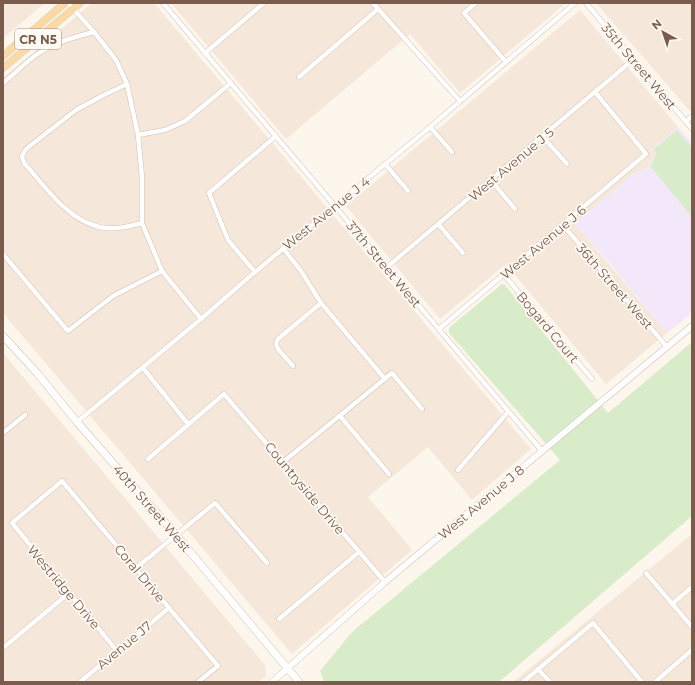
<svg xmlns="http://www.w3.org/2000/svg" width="695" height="685" viewBox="0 0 695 685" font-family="Montserrat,sans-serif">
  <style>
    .residential { fill: #f5e8da }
    .education { fill: #f3e8fa }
    .green { fill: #d8ecc9 }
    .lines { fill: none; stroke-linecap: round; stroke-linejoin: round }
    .minor-casing { stroke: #d1beb0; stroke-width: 5.5 }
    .tertiary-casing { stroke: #d1beb0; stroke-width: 7 }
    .secondary-casing { stroke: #d6c0b0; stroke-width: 8 }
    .primary-casing { stroke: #dad1cd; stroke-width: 8 }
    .minor { stroke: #fff; stroke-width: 4.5 }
    .tertiary { stroke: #fff; stroke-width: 6 }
    .secondary { stroke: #fff; stroke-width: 7 }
    .primary { stroke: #fbd9a5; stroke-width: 7 }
    .labels { text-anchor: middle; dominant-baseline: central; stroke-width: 3.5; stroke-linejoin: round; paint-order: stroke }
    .shield { fill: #fffaf3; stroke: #a28b7f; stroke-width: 1 }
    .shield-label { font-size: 12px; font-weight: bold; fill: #7a5c4d }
    .street-label { font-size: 13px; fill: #7a5c4d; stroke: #fffaf3 }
  </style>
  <rect width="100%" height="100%" fill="#fdf6ec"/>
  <!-- residential -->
  <g class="residential">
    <polygon points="3,3 45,3 3,38"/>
    <polygon points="92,3 154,3 531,449 472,500 428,447 368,497 412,550 292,654 3,313 3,78"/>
    <polygon points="171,3 566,3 460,93 410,34 286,139"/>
    <polygon points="596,3 692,3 692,109 690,111"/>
    <polygon points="580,10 678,127 653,149 655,154 649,166 644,170 632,175 575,224 667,333 606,384 506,264 440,319 346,206"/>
    <polygon points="3,353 265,665 266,676 258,682 3,682"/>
    <polygon points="692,534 692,682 513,682"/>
  </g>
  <!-- education -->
  <polygon class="education" points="678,127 692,143 692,313 667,333 613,267 575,224 632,175 644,170 649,166 655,154 652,149"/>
  <!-- green -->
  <g class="green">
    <polygon points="677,130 692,148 692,217 650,166 656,155 654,149"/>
    <polygon points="502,284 505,285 608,413 692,342 692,516 499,682 324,682 320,671 352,632 560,460 449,333 449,329 451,326"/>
  </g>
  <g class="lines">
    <defs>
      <g id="minor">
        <polyline points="68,3 94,32 116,60 127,84 138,135 142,177 142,223 162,271 201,319"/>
        <polyline points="163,3 542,451"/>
        <polyline points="373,3 460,101"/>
        <polyline points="476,3 464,13 506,62"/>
        <polyline points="586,3 692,129"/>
        <polyline points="205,53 264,3"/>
        <polyline points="299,77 378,9"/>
        <path d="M3 83C14 74 25 63 36 55 53 43 74 37 94 32"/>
        <path d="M127 84 102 96 76 110 26 149 22 156 24 163C45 186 66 218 96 226 111 231 127 227 142 223"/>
        <polyline points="686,121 692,116"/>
        <polyline points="430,127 452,152"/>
        <polyline points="138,135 165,130 185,121 231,83"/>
        <polyline points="543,137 567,164"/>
        <polyline points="385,164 408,191"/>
        <polyline points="491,180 515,209"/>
        <polyline points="439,225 463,253"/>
        <polyline points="563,225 667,347"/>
        <polyline points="283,248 301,271 321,303 385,379"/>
        <polyline points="3,254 68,331 113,296 162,271"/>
        <polyline points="387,267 634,59"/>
        <polyline points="255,272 228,240 209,193 276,136"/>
        <polyline points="504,275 592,379"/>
        <polyline points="439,329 646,154 595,92"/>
        <polyline points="293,366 278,349 276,344 278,339 321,303"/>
        <polyline points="143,368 188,424"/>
        <polyline points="340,416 389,474"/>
        <polyline points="77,422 201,319 255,272 430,127 575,3"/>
        <polyline points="3,433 25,415"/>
        <polyline points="148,459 224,394 385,582"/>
        <polyline points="283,462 392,373 422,409"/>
        <polyline points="458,470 508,412"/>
        <polyline points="136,568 215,503 267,563"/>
        <polyline points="646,573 692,627"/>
        <polyline points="672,604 692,587"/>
        <polyline points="279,619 359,552"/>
        <polyline points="3,648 69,593"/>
        <polyline points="117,651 12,523 62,481 218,666 198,682"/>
        <polyline points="538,669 550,682"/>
        <polyline points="80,682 169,608"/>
        <polyline points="523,682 593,623 642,682"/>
        <polyline points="655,682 692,650"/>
      </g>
      <polyline id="tertiary" points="272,682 385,582 692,326"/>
      <polyline id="secondary" points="3,336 37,373 77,422 176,535 299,682"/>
      <g id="primary">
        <polyline points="3,56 65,3"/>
        <polyline points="3,68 80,3"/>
      </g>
    </defs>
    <!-- minor casing -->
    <use href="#minor" class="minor-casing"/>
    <!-- tertiary casing -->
    <use href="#tertiary" class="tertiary-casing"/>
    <!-- secondary casing -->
    <use href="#secondary" class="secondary-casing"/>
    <!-- primary casing -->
    <use href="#primary" class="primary-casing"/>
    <!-- minor -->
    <use href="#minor" class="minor"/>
    <!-- tertiary -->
    <use href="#tertiary" class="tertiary"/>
    <!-- secondary -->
    <use href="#secondary" class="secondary"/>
    <!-- primary -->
    <use href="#primary" class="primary"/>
  </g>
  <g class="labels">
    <!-- shield labels -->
    <rect class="shield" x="15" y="29" width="46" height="20" rx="3"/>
    <g class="shield-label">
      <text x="38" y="39">CR N5</text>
    </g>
    <!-- street labels -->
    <g class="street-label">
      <text transform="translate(639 66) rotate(50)">35th Street West</text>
      <text transform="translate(511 164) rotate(-40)">West Avenue J 5</text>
      <text transform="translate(326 213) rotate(-39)">West Avenue J 4</text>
      <text transform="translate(543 242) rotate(-40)">West Avenue J 6</text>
      <text transform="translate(384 264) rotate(50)">37th Street West</text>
      <text transform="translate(615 286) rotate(49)">36th Street West</text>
      <text transform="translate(548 327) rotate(50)">Bogard Court</text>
      <text transform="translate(305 488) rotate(50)">Countryside Drive</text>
      <text transform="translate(481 502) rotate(-40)">West Avenue J 8</text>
      <text transform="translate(152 508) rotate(49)">40th Street West</text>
      <text transform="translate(140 573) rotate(50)">Coral Drive</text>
      <text transform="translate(64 587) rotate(50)">Westridge Drive</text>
      <text transform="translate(124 645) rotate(-40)">Avenue J7</text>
    </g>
  </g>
  <!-- border -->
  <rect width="695" height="685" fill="none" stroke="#7a5c4d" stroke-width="8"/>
  <!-- north arrow -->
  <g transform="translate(663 32) rotate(320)" stroke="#fffaf3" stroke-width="3" paint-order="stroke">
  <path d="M0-3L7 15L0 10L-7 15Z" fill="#7a5c4d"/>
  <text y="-6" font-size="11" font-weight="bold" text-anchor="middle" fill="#7a5c4d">N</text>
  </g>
</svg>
